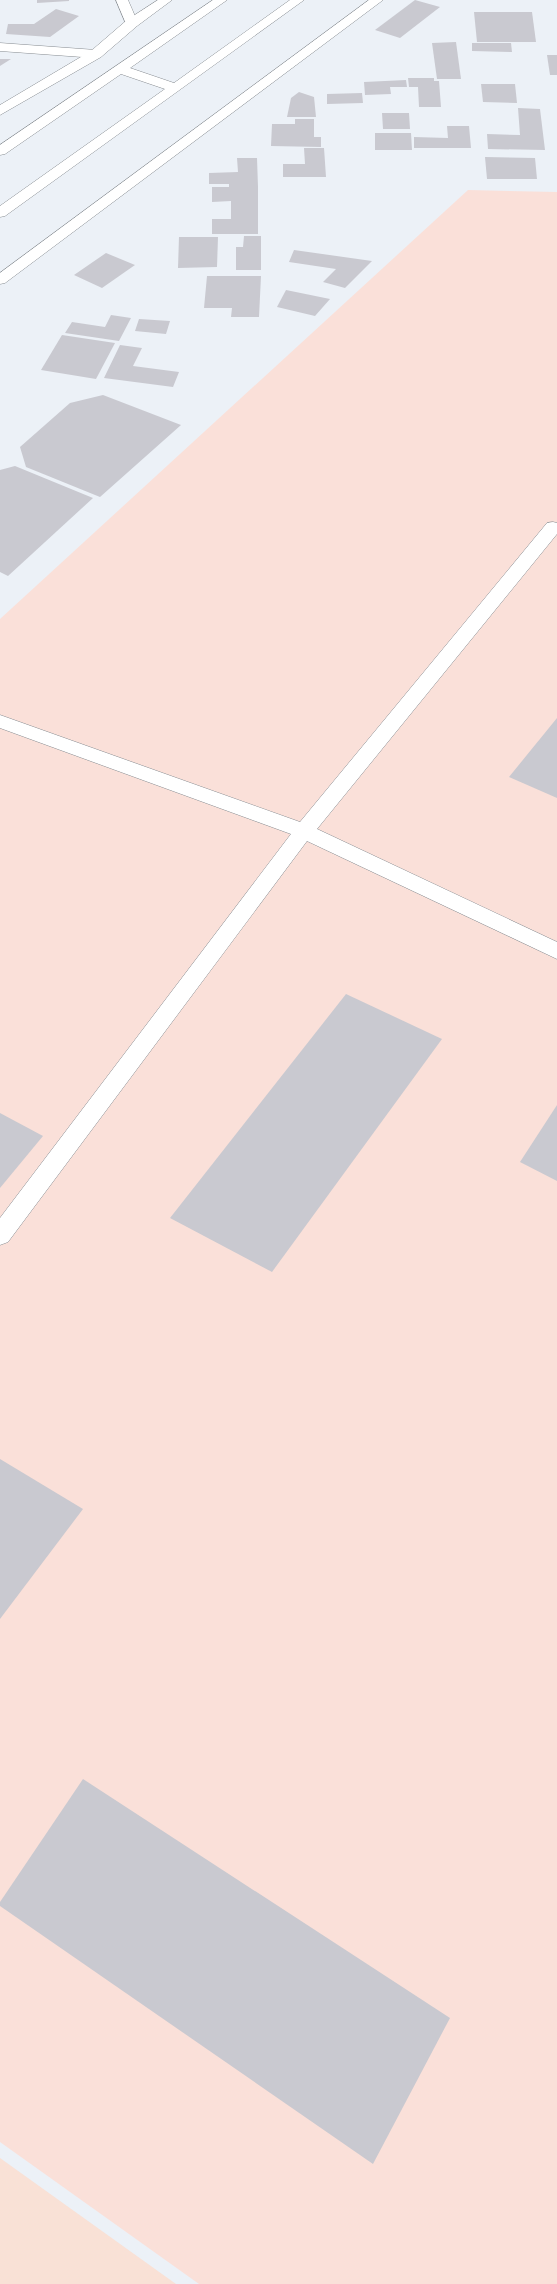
<svg xmlns="http://www.w3.org/2000/svg" width="557" height="2284" viewBox="0 0 557 2284" font-family="Lato,sans-serif">
  <style>
    .commercial { fill: #fae0d9 }
    .industrial { fill: #f9e1d6 }
    .building { fill: #c9c9d0 }
    .lines { fill: none; stroke-linecap: round; stroke-linejoin: round }
    .service-casing { stroke: #878c91; stroke-width: 1 }
    .minor-casing { stroke: #878c91; stroke-width: 1 }
    .tertiary-casing { stroke: #878c91; stroke-width: 1 }
    .primary-casing { stroke: #878c91; stroke-width: 1 }
    .service { fill: #fff; fill-rule: evenodd }
    .minor { fill: #fff; fill-rule: evenodd }
    .tertiary { fill: #fff; fill-rule: evenodd }
    .primary { fill: #fff; fill-rule: evenodd }
  </style>
  <rect width="100%" height="100%" fill="#ecf1f7"/>
  <!-- commercial -->
  <polygon class="commercial" points="468,190 557,192 557,2284 199,2284 0,2142 0,619"/>
  <!-- industrial -->
  <polygon class="industrial" points="0,2158 176,2284 0,2284"/>
  <!-- building -->
  <g class="building">
    <polygon points="37,0 69,0 69,1 37,3"/>
    <polygon points="415,0 440,7 400,38 375,30"/>
    <polygon points="56,9 79,16 50,37 6,34 8,24 34,24"/>
    <polygon points="474,12 532,12 536,42 477,42"/>
    <polygon points="456,42 461,79 437,79 432,43"/>
    <polygon points="472,43 511,43 512,52 472,51"/>
    <polygon points="547,55 557,55 557,75 550,75"/>
    <polygon points="0,59 11,59 0,66"/>
    <polygon points="408,78 434,78 434,81 439,81 441,107 419,107 418,87 409,87"/>
    <polygon points="406,80 407,87 390,87 391,94 365,95 364,82"/>
    <polygon points="481,84 515,84 517,103 483,102"/>
    <polygon points="299,92 314,97 316,117 287,117 291,98"/>
    <polygon points="362,93 363,103 327,104 327,94"/>
    <polygon points="518,108 540,109 545,150 488,149 487,134 520,135"/>
    <polygon points="382,113 409,113 410,129 383,129"/>
    <polygon points="295,119 314,119 314,137 321,137 321,147 271,146 272,124 295,124"/>
    <polygon points="447,126 469,126 471,148 414,148 414,137 448,138"/>
    <polygon points="375,133 411,133 412,150 375,150"/>
    <polygon points="304,148 324,148 326,177 283,177 283,164 305,164"/>
    <polygon points="485,157 535,158 537,179 487,179"/>
    <polygon points="237,158 257,158 258,187 233,187 258,187 258,234 212,234 212,219 231,219 231,201 212,202 212,187 229,187 229,184 209,184 209,173 238,172"/>
    <polygon points="244,236 261,236 261,270 236,270 236,247 243,247"/>
    <polygon points="179,237 218,237 217,267 178,268"/>
    <polygon points="294,250 372,261 345,288 323,282 336,269 289,262"/>
    <polygon points="106,253 135,265 102,288 74,275"/>
    <polygon points="207,276 261,276 259,317 231,317 232,308 204,308"/>
    <polygon points="286,290 330,299 315,316 277,307"/>
    <polygon points="111,315 131,318 119,341 65,333 72,322 105,327"/>
    <polygon points="139,319 170,321 166,334 135,331"/>
    <polygon points="62,335 115,343 96,379 41,370"/>
    <polygon points="120,345 142,348 133,366 179,372 173,387 104,378"/>
    <polygon points="103,395 181,425 100,497 26,467 20,447 70,403"/>
    <polygon points="15,466 93,498 8,576 0,572 0,470"/>
    <polygon points="557,718 557,798 509,777"/>
    <polygon points="346,994 442,1039 272,1272 170,1218"/>
    <polygon points="557,1105 557,1181 520,1162"/>
    <polygon points="0,1113 43,1136 0,1188"/>
    <polygon points="0,1459 83,1509 0,1619"/>
    <polygon points="83,1779 450,2018 373,2164 0,1906 0,1902"/>
  </g>
  <g class="lines">
    <defs>
      <polygon id="service" points="553,522 557,523 557,534 317,829 557,942 557,959 307,841 8,1242 0,1245 0,1218 291,834 0,728 0,715 300,822 547,523"/>
      <g id="minor">
        <polygon points="116,0 128,0 138,23 137,26 127,26"/>
        <polygon points="369,0 383,0 5,283 0,284 0,273"/>
        <polygon points="0,43 96,50 103,54 96,58 0,51"/>
      </g>
      <polygon id="tertiary" points="158,0 172,0 137,26 101,57 0,115 0,105 91,51 127,20"/>
      <polygon id="primary" points="213,0 227,0 130,68 174,83 290,0 304,0 5,216 0,217 0,206 165,89 121,74 5,154 0,155 0,145"/>
    </defs>
    <!-- service casing -->
    <use href="#service" class="service-casing"/>
    <!-- minor casing -->
    <use href="#minor" class="minor-casing"/>
    <!-- tertiary casing -->
    <use href="#tertiary" class="tertiary-casing"/>
    <!-- primary casing -->
    <use href="#primary" class="primary-casing"/>
    <!-- service -->
    <use href="#service" class="service"/>
    <!-- minor -->
    <use href="#minor" class="minor"/>
    <!-- tertiary -->
    <use href="#tertiary" class="tertiary"/>
    <!-- primary -->
    <use href="#primary" class="primary"/>
  </g>
</svg>
